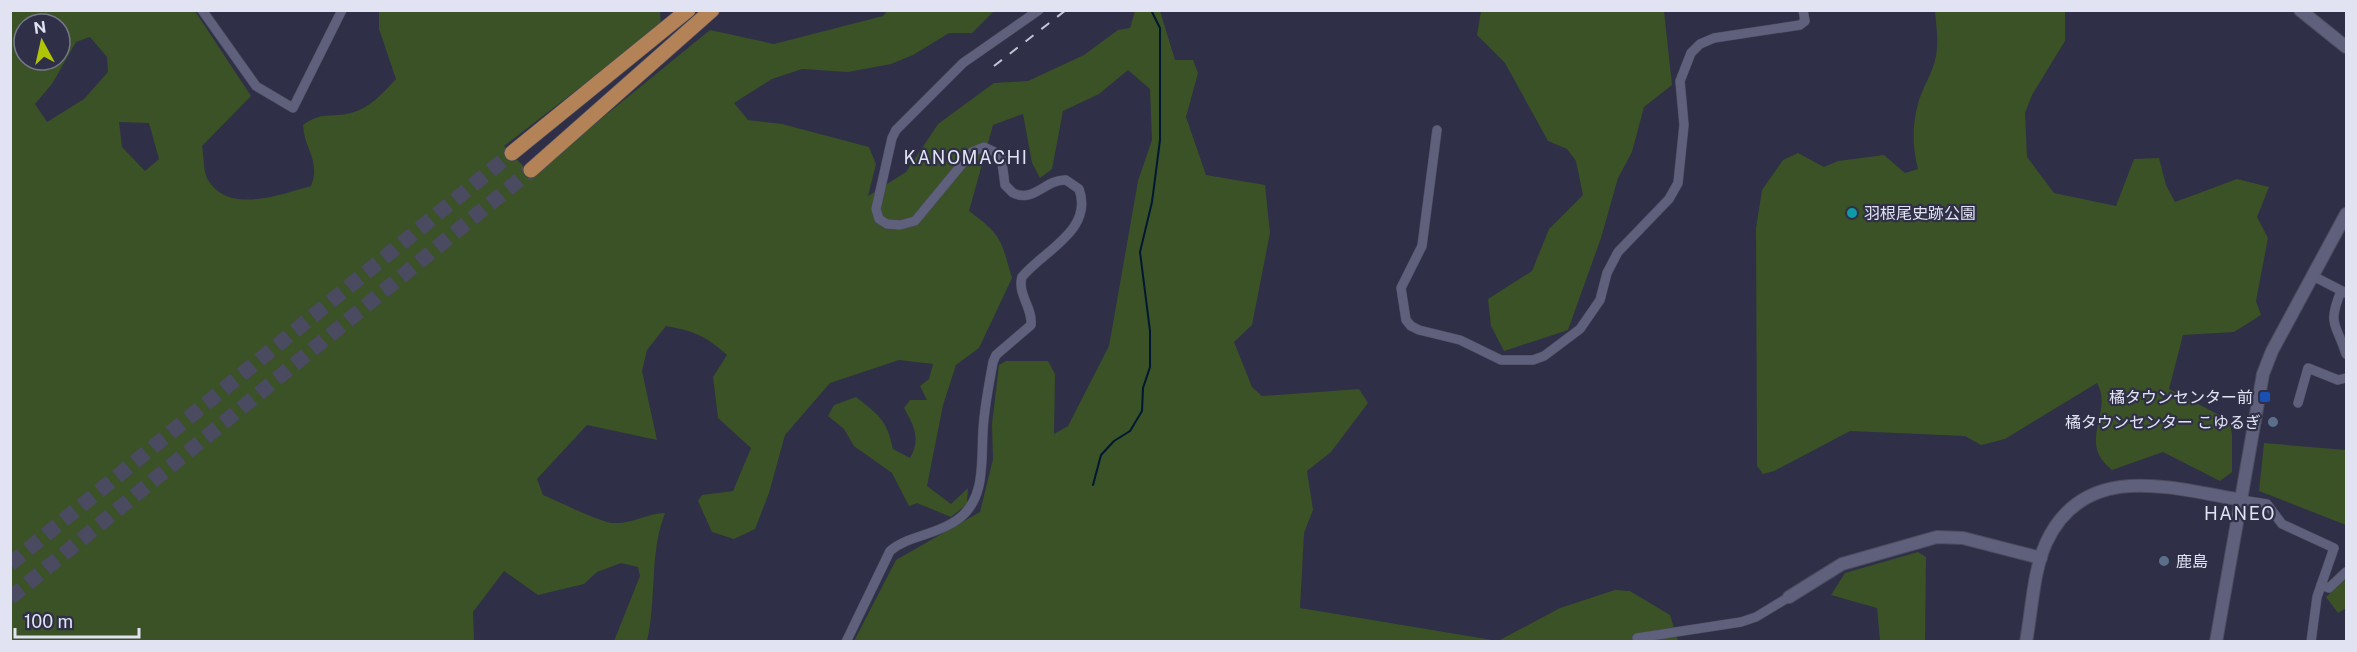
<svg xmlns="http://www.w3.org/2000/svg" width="2357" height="652" viewBox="0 0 2357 652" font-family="'Public Sans','Noto Sans JP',sans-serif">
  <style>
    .green { fill: #3a5225; fill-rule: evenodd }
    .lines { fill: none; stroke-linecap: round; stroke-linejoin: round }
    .stream { stroke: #001834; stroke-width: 2 }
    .trunk-tunnel { stroke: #4a4a61; stroke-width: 15; stroke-dasharray: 15 8; stroke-linecap: butt }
    .minor-casing { stroke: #4c4c60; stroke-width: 10 }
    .tertiary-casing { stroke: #4c4c60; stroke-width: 14 }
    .trunk-casing { stroke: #4c4c60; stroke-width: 16 }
    .minor { stroke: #5f607b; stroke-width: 9 }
    .tertiary { stroke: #5f607b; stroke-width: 12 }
    .trunk { stroke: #b38256; stroke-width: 15 }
    .rail { stroke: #c3c4d5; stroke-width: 2; stroke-dasharray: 10 10; stroke-linecap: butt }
    .culture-dot { fill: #0f9aa8; stroke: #2f2f47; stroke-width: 2 }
    .transit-dot { fill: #1a4fb4; stroke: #2f2f47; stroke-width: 2 }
    .service-dot { fill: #5c6f8a; stroke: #2f2f47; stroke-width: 2 }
    .labels { text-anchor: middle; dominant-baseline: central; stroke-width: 4.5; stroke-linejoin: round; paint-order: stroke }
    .poi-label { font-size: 16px; fill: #e1e2f2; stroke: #2f2f47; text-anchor: start }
    .neighbourhood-label { font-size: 18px; letter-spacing: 1.5px; fill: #e1e2f2; stroke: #2f2f47 }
  </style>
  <rect width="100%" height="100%" fill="#2f2f47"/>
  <!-- green -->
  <g class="green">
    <path d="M10 11H195L251 96 202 146C204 155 203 170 207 178 227 216 281 194 311 186 321 161 304 149 303 125 322 111 331 118 351 113 370 108 383 93 396 79L379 29V11H660L661 25 504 146 532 175 710 30 774 44 883 16 887 11H994L972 33H949L913 55 891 64 848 72 802 69 772 79 734 103 748 120 782 124 869 147 876 164 868 196 906 172 938 124 994 83 1028 81 1084 55 1118 30 1130 28 1135 11H1160L1175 60H1193L1198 73 1186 117 1206 175 1265 185 1270 233 1252 325 1234 342 1252 387 1262 396 1359 389 1368 403 1331 452 1307 471 1313 510 1304 533 1300 608 1498 641 1560 608 1615 590 1630 591 1670 615 1678 641H854L896 560 980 512 993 459 992 424 999 365 1006 361H1048L1055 374 1054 434 1068 426 1109 346 1138 181 1152 140 1150 89 1128 70 1099 94 1063 111 1052 169 1040 178 1032 163 1023 114 993 125 969 211C1002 235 1001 240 1012 278L979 348 956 365 943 405 927 486 951 504 968 488 967 504 951 517 917 503 909 506 892 473 854 446 844 429 828 416 834 405 856 397C879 415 887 420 893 449L910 458C921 439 914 426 904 408L910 400H927L920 386 929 379 933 364 899 360 830 383 785 435 769 493 755 529 734 539 712 532 698 501 702 495 733 491 751 448 718 418 713 377 727 355C706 336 694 331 666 326L647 350 642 371 657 440 587 425 537 479 543 495C558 501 601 523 614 523 632 524 648 513 665 513 649 554 657 599 647 641H614L640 576 638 567 621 563 597 572 584 584 538 595 504 571 473 612 474 641H11ZM24 24H60V60H24ZM90 37 107 57 108 72 84 99 47 122 35 104 52 84 76 42ZM119 122 149 123 159 159 145 171 122 147Z"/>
    <polygon points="1550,11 1664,11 1672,85 1644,107 1632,152 1618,178 1601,238 1568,330 1504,351 1491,326 1488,299 1532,271 1549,229 1583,195 1576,161 1567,149 1548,141 1505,63 1477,35 1481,11"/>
    <path d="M1935 11H2065V41L2032 95 2025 113 2027 157 2054 193 2116 206 2134 159 2159 158 2166 185 2175 202 2237 179 2269 187 2257 217 2268 238 2256 301 2261 315 2234 332 2183 335 2169 389 2229 420 2232 434V472L2220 481 2163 452 2112 470C2076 442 2114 412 2097 383L2005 439 1981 445 1965 436 1850 431 1774 471 1763 474 1757 466 1756 228 1762 190 1783 160 1798 153 1824 167 1838 161 1884 155 1905 173 1918 169C1912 146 1912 124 1919 100 1925 82 1936 68 1937 48 1938 36 1936 23 1935 11Z"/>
    <polygon points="2264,443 2346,450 2346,525 2259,491"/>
    <polygon points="1918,552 1926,557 1925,641 1880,641 1877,608 1831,595 1845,573"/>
    <polygon points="2346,579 2346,608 2338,613 2326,597"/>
  </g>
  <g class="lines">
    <!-- stream -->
    <polyline class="stream" points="1093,485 1101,455 1114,441 1130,431 1142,411 1143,388 1150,367 1150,331 1140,252 1152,202 1160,140 1160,28 1151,10"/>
    <!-- trunk-tunnel -->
    <g class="trunk-tunnel">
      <polyline points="10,564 512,153"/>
      <polyline points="10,598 531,170"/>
    </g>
    <defs>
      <g id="minor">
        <polyline points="202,10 256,86 293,108 342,10"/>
        <polyline points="1437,130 1422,246 1401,288 1406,320 1411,326 1419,330 1460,340 1501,360 1533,360 1544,356 1580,329 1600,300 1607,273 1618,252 1669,199 1678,183 1684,125 1680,81 1691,53 1700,44 1714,38 1800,25 1805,21 1803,10"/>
        <polyline points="2313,276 2346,293"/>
        <path d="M2341 291C2327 326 2336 322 2346 354"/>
        <polyline points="2298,403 2308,368 2338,380 2346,378"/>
        <polyline points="2241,500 2267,504 2282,524 2334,548 2317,597 2311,642"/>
        <polyline points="2321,585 2329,588 2346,572"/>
        <polyline points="1637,638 1741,622 1756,617 1789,597"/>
        <path d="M846 642 890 551C909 535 937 535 957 520 986 500 981 462 983 431 984 408 989 385 993 362L996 355 1031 325C1033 308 1017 294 1022 277 1043 251 1094 230 1079 189L1066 180C1045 179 1035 203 1013 193L1005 185 1001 155 984 147 972 152 915 221 900 225 887 224 879 219 876 209 892 138 896 130 963 63 1039 10"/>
      </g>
      <g id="tertiary">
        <polyline points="2300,10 2346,47"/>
        <polyline points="1789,597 1842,564 1937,537 1963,538 2041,558"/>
        <path d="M2026 642C2032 610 2033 572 2046 543 2084 460 2172 488 2241 500"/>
        <polyline points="2216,642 2263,374 2272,351 2346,214"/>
      </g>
      <g id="trunk">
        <polyline points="512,153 688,10"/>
        <polyline points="531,170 712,10"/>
      </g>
    </defs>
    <!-- minor casing -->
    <use href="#minor" class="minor-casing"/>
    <!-- tertiary casing -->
    <use href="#tertiary" class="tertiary-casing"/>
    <!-- trunk casing -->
    <use href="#trunk" class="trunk-casing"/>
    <!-- minor -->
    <use href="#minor" class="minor"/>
    <!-- tertiary -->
    <use href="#tertiary" class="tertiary"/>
    <!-- trunk -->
    <use href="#trunk" class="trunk"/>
    <!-- rail -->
    <polyline class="rail" points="994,66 1066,10"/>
  </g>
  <!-- markers -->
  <circle class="culture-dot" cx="1852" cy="213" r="6"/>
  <rect class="transit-dot" x="2259" y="391" width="12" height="12" rx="3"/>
  <g class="service-dot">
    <circle cx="2273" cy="422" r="6"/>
    <circle cx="2164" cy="561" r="6"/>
  </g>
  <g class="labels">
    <!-- poi labels -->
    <g class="poi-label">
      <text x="1864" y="213">羽根尾史跡公園</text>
      <text x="2253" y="397" text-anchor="end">橘タウンセンター前</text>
      <text x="2261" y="422" text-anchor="end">橘タウンセンター こゆるぎ</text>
      <text x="2176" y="561">鹿島</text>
    </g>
    <!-- neighbourhood labels -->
    <g class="neighbourhood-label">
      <text x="966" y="157">KANOMACHI</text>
      <text x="2240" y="513">HANEO</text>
    </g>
  </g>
  <!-- border -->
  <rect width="2357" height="652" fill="none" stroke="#e1e2f2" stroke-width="24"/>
  <!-- north arrow -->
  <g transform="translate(42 42) rotate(352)"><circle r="28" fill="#2f2f47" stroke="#76778b" stroke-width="1.5"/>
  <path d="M0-4.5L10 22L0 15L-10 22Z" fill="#afc505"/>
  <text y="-9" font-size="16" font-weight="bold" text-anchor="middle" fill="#e1e2f2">N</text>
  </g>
  <!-- scale -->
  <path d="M15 628v9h124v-9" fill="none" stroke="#e1e2f2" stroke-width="3"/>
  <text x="24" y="628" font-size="18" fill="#e1e2f2" stroke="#2f2f47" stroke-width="4.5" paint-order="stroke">100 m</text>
</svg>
